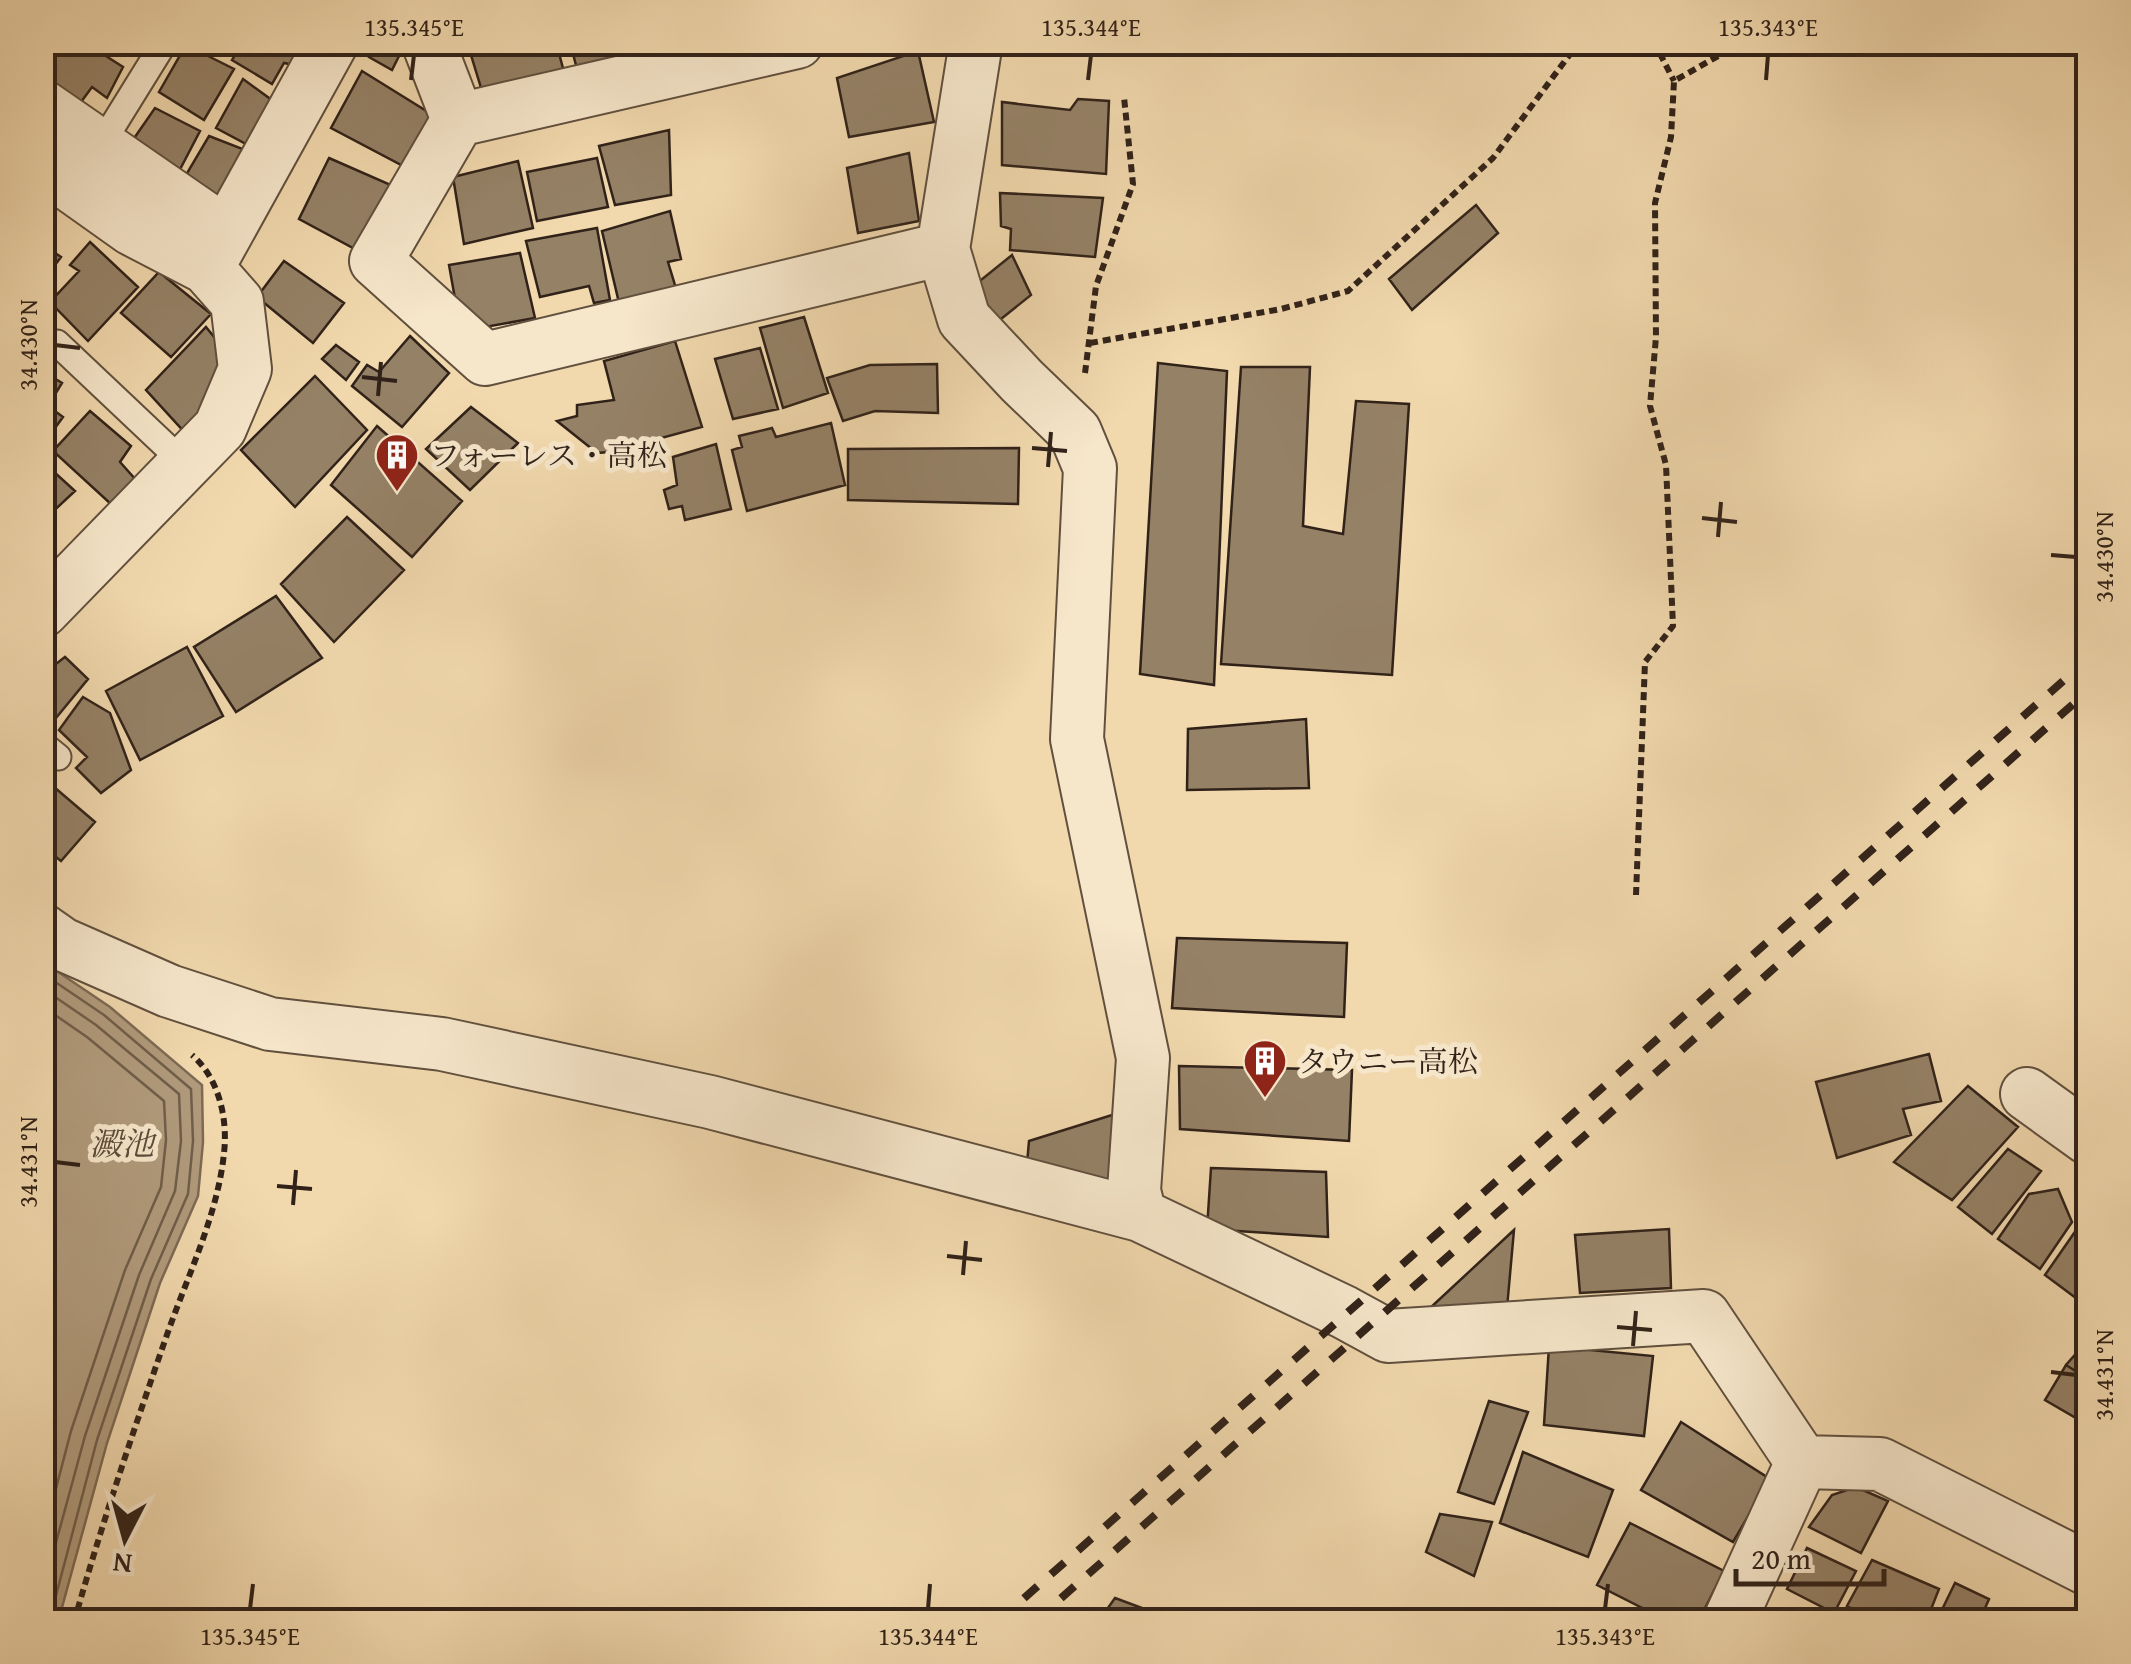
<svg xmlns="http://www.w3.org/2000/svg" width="2131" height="1664" font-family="'Gentium Book Plus','Noto Serif JP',serif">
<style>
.water{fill:#b09a7b;stroke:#7d6a54;stroke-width:2.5}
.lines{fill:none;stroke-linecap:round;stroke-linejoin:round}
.shore{stroke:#705e4a;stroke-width:2.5}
.building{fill:#958166;stroke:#312219;stroke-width:2.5}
.lane-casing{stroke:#61503e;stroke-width:29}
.street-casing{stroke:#61503e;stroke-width:56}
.path{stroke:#312219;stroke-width:6;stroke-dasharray:8 5;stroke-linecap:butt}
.lane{stroke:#f6e6ca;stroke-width:25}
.street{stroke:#f6e6ca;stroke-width:52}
.rail{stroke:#312219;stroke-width:8;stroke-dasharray:18 18;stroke-linecap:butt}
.ticks{fill:none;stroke:#312219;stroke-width:4}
.labels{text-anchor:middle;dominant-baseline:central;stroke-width:10;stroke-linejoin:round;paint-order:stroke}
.poi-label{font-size:30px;fill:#312219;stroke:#f6e6ca;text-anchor:start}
.water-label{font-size:32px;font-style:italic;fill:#5d4c3b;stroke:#f6e6ca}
.neatline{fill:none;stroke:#312219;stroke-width:4}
.ticks-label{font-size:25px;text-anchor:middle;fill:#312219}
</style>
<rect width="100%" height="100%" fill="#f1d8ad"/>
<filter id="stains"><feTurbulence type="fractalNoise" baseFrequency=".002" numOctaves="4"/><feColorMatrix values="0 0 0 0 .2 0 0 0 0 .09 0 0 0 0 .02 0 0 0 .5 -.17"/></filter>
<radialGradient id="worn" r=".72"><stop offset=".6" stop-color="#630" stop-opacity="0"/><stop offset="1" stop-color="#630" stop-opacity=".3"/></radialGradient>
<path class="water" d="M42 961 110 1007 202 1085 203 1142 198 1196 160 1283 107 1443 58 1622 42 1621Z"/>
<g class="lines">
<path class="shore" d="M42 973 104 1015 191 1089 193 1141 188 1194 151 1279 97 1440 49 1622
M42 988 96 1025 179 1094 181 1141 175 1191 139 1275 85 1436 42 1594
M42 1006 87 1037 164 1101 166 1140 161 1187 125 1270 71 1431 42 1542"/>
</g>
<path class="building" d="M64 42H84L123 67 107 98 92 87 81 102 43 80Z
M243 42H305L294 65 284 63 272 84 232 60Z
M377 42H406L392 70 369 57Z
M467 42H556L564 72 482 91Z
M570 42H672L673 49 578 73Z
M186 45 234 69 204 120 159 92Z
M918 51 934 122 849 137 837 78Z
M362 71 436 117 407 168 331 128Z
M243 79 280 106 259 151 216 128Z
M1078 99 1109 101 1106 174 1002 165V102L1070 110Z
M155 108 200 131 175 179 128 147Z
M669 130 671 195 615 205 599 146Z
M209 136 258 155 226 215 180 185Z
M909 153 919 221 858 233 847 168Z
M329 158 400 189 366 255 299 219Z
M597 158 608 207 537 221 527 172Z
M518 161 533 228 464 244 453 177Z
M1000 193 1103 198 1095 257 1010 250 1011 229 1001 226Z
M1476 205 1498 233 1412 310 1389 279Z
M670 211 681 259 668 262 678 295 620 307 602 231Z
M597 228 610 300 594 303 589 286 540 297 526 241Z
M90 242 138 287 88 341 50 302 79 271 70 265Z
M42 244 61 257 42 282Z
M520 253 535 318 474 329 457 310 449 265Z
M1012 255 1031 295 996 323 976 284Z
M284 261 344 303 313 343 257 297Z
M159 272 211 314 171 357 121 313Z
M804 317 828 393 783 408 760 328Z
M206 327 231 358 189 437 146 390Z
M410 336 449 373 402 427 352 386 367 365 379 372Z
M675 341 702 427 610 452 597 453 557 421 577 416V405L614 400 604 361Z
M336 345 359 362 346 380 322 359Z
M760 348 778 409 733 419 715 359Z
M1158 363 1227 371 1214 685 1140 674Z
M937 364 938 413 875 411 843 421 827 378 870 365Z
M1241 367H1310L1303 526 1343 534 1356 401 1409 404 1392 675 1221 664Z
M42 371 62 383 48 406 63 417 44 443Z
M315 376 367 430 295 507 241 450Z
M471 407 518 443 470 490 426 449Z
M90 411 131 446 120 462 136 480 113 506 53 451Z
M831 423 845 485 747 511 732 450 742 447 739 436 772 428 776 437Z
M377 426 462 501 412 557 331 485Z
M716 444 731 509 685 520 682 506 669 509 664 490 677 485 673 457Z
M1019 448 1018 504 848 500V449Z
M42 461 75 491 46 518 42 515Z
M347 517 404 570 334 642 281 584Z
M276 596 322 658 236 712 194 647Z
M187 647 223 716 140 760 106 691Z
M42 652 56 664 65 657 88 679 51 724 42 712Z
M83 697 110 713 131 770 101 793 76 768 87 757 59 730Z
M1306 719 1309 788 1187 790 1188 729Z
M54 787 95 822 61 861 42 846V795L48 800Z
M1177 938 1347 943 1344 1017 1172 1008Z
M1929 1054 1941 1101 1903 1109 1911 1135 1837 1158 1816 1082Z
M1179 1066 1352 1070 1349 1141 1180 1129Z
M1968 1086 2018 1127 1952 1200 1894 1162Z
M1128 1110 1121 1203 1026 1175 1029 1141Z
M2008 1149 2041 1171 1992 1234 1958 1207Z
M1211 1168 1326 1172 1328 1237 1207 1229Z
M2058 1189 2072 1222 2040 1269 1998 1239 2029 1194Z
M2079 1226 2088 1231V1296L2084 1304 2045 1275Z
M1669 1229 1671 1288 1580 1293 1575 1235Z
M1514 1230 1507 1308 1429 1309Z
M2087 1341 2088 1342V1379L2066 1365Z
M1549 1346 1653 1356 1644 1436 1544 1425Z
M2066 1365 2088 1379V1425L2045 1400Z
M1489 1401 1528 1412 1494 1504 1458 1492Z
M1681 1422 1770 1479 1733 1542 1641 1490Z
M1523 1452 1613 1490 1588 1557 1500 1523Z
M1856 1487 1888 1501 1861 1553 1809 1527 1832 1495Z
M1440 1514 1492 1522 1474 1576 1426 1552Z
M1630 1523 1724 1571 1698 1622H1670L1597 1585Z
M1807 1548 1856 1571 1834 1613 1787 1589Z
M1872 1560 1939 1589 1926 1622H1878L1847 1606Z
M1955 1583 1989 1599 1979 1622H1936Z
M1115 1598 1150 1611 1145 1622H1098Z"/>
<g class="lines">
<g class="lane-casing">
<path id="lane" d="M99 148 164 43
M57 343 185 464
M42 744 58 757"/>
</g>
<g class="street-casing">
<path id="street" d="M428 42 458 120 376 261 485 359 943 249
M976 42 943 249 964 319 1022 381 1075 432 1090 468 1077 739 1143 1058 1134 1191 1140 1215
M42 106 226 233
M458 120 797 42
M42 165 132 229 207 268
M42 611 220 428 245 369 237 302 207 268 332 42
M42 930 62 944 169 991 270 1024 442 1044 710 1102 1140 1215 1344 1312 1388 1336 1704 1316 1802 1462
M2027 1094 2088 1138
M1729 1622 1802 1462 1880 1464 2088 1569"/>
</g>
<path class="path" d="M1654 42 1674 81
M1090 343 1281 309 1348 291 1493 158 1579 42
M1085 373 1096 286 1133 184 1124 97
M1636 895 1645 662 1673 626 1666 465 1650 406 1656 337 1655 203 1671 137 1674 81 1743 42
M74 1622C102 1523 135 1426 169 1329 189 1273 218 1213 224 1153 228 1119 219 1078 192 1055"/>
<use href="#lane" class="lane"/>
<use href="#street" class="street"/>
<path class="rail" d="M997 1622 2088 659
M1034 1622 2088 691"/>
</g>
<path class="ticks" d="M411 80 414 55M1088 80 1091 55M1766 80 1768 55M55 345 80 348M362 377 397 381M378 396 381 362M1032 448 1067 451M1048 467 1051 432M1702 518 1737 522M1718 537 1721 502M2051 555 2076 557M55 1162 80 1165M277 1186 312 1189M293 1205 296 1170M947 1256 982 1260M963 1275 966 1241M1617 1327 1652 1330M1633 1346 1636 1311M2051 1372 2076 1375M250 1609 253 1584M928 1609 930 1584M1605 1609 1608 1584"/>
<defs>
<g id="building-pin" transform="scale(2.25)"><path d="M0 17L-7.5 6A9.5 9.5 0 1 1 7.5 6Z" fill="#8f2418" stroke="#f6e6ca"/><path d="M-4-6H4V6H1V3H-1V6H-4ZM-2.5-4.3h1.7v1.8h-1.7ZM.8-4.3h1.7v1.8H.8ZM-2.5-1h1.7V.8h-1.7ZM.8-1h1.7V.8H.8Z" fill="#fff"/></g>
</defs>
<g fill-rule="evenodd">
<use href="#building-pin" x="397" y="455"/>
<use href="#building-pin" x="1265" y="1061"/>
</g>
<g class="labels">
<g class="poi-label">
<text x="430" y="455">フォーレス・高松</text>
<text x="1298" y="1061">タウニー高松</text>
</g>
<g class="water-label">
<text x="122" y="1143">澱池</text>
</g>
</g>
<rect width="2131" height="1664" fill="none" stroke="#f1d8ad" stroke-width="110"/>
<g transform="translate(125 1539) rotate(186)" stroke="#f6e6ca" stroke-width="8" paint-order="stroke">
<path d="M0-8L18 38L0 25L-18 38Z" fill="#312219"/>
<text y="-15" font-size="28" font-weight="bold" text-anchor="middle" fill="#312219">N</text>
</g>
<path d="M1736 1569v15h148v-15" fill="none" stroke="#312219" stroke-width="5"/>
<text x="1751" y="1569" font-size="30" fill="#312219" stroke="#f6e6ca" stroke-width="8" paint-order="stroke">20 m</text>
<rect x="55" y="55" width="2021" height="1554" class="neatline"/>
<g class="ticks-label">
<text x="414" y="36">135.345°E</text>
<text x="1091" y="36">135.344°E</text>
<text x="1768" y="36">135.343°E</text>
<text transform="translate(28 345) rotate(-90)" y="9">34.430°N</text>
<text transform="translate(2104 557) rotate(-90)" y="9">34.430°N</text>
<text transform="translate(28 1162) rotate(-90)" y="9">34.431°N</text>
<text transform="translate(2104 1375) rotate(-90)" y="9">34.431°N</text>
<text x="250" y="1645">135.345°E</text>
<text x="928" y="1645">135.344°E</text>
<text x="1605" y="1645">135.343°E</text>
</g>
<rect width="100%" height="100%" filter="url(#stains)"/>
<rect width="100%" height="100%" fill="url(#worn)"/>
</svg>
